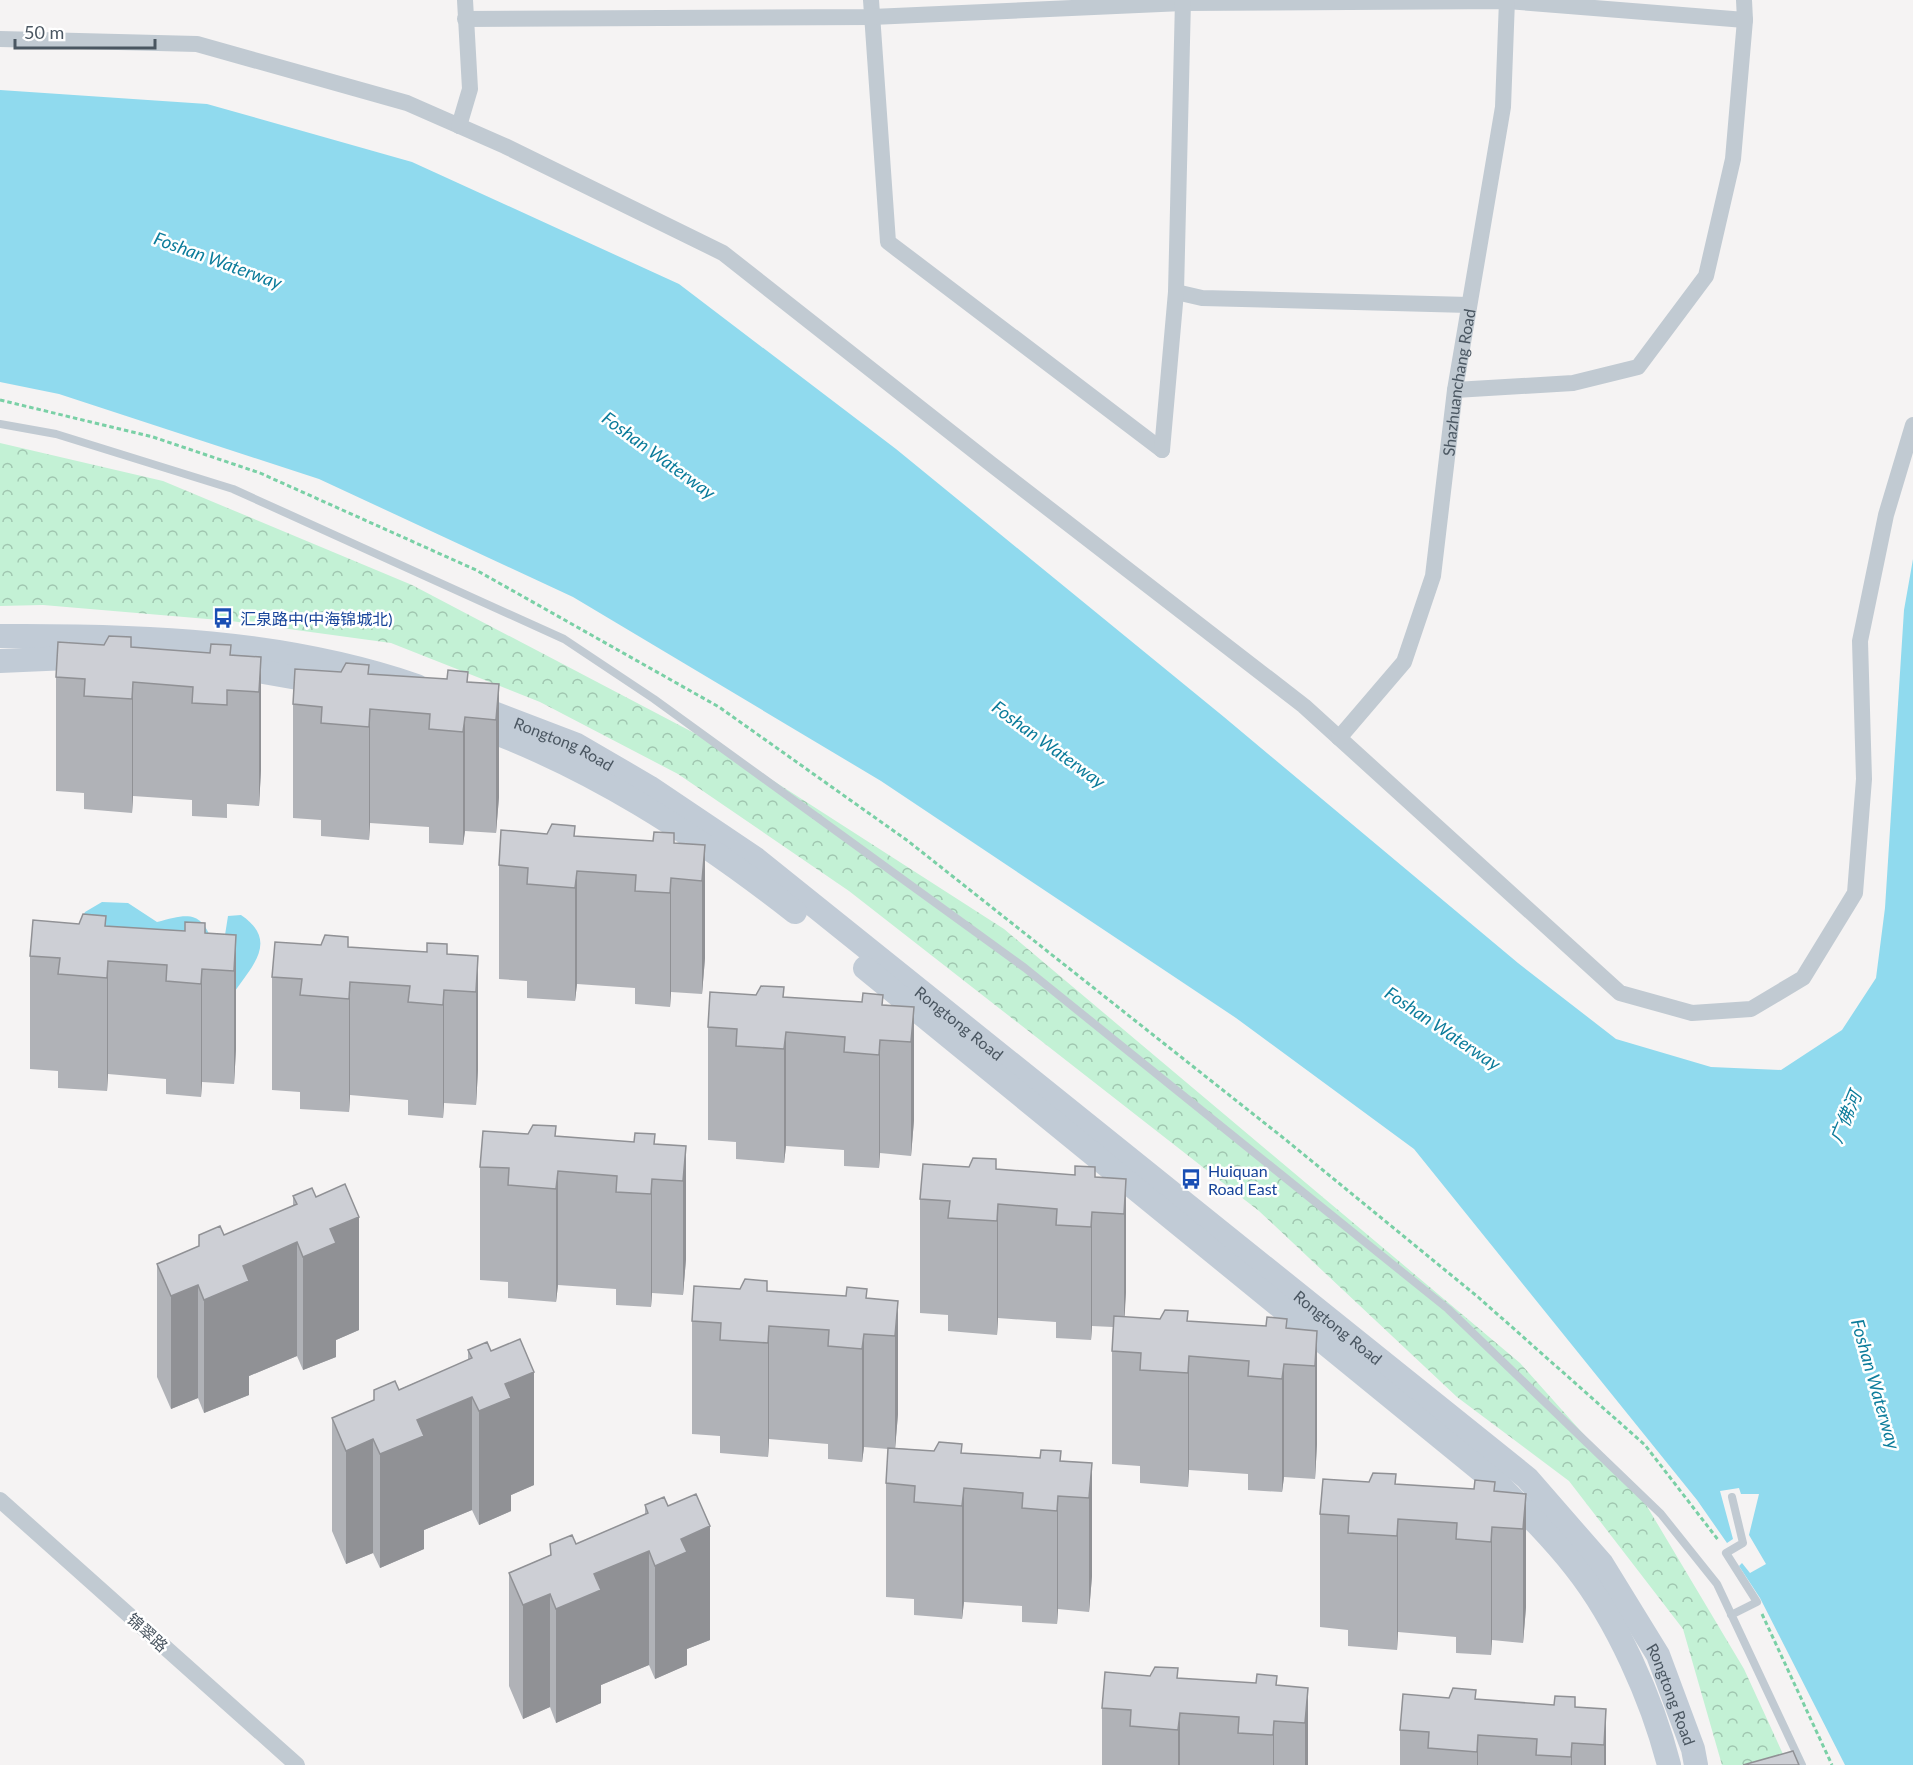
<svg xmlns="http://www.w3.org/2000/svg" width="1913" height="1765" font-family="Lato,'Noto Sans SC',sans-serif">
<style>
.park{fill:url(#park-crowns)}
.water{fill:#90daee}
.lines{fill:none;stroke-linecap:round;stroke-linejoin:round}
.path{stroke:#7ad0a6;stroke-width:3;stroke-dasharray:4.5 3;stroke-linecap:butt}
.lane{stroke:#c1cad2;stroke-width:8}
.street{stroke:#c1cad2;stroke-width:16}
.secondary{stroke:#c1cbd6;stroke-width:24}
.wall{fill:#b0b2b7}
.shaded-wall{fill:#909195}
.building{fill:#cdcfd5;stroke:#909195;stroke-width:1.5}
.labels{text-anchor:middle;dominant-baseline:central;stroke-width:5;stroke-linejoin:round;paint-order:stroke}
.street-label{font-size:16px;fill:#4a5661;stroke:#fff}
.transit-label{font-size:16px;fill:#164399;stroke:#fff;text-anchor:start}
.water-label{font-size:18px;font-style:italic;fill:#0c7c9b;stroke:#fff}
</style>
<defs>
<pattern id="park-crowns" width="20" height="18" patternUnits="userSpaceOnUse" patternTransform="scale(1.5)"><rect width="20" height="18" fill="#c3f1d5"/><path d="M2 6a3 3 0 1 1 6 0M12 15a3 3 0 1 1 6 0" fill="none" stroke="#a0c6b0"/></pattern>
</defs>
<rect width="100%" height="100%" fill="#f5f3f3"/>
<path class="park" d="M0 443 163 481 412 585 719 746 1004 929 1520 1363 1645 1503 1744 1669 1788 1765H1722L1683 1629 1569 1481 1457 1397 1259 1211 849 891 678 774 540 702 391 643 231 621 43 605 0 606Z"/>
<path class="water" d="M0 90 207 104 412 162 679 284 896 449 1224 717 1518 963 1616 1039 1711 1067 1781 1070 1842 1030 1876 978 1885 908 1904 610 1913 559V1765H1845L1760 1598 1739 1566 1742 1563 1750 1573 1766 1564 1749 1535 1759 1494H1741L1739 1488 1720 1491 1733 1539 1727 1543 1697 1500 1414 1149 1236 1018 881 781 573 597 319 479 59 394 0 382Z
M102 902 128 903 157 922C189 913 202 910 214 946L78 926 85 912Z
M241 915C278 940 254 964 235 991L225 935 228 916Z"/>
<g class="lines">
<path class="path" d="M0 400 153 437 260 473 476 570 719 707 908 841 1286 1140 1478 1297 1645 1445 1719 1541
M1762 1614 1832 1765"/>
<path class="lane" d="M0 424 56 434 233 489 564 639 654 699 1025 968 1448 1309 1661 1514 1717 1584 1802 1765
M1731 1615 1757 1602 1726 1553 1743 1543 1732 1497"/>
<g class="street">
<path d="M871 0 888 242 1162 450"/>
<path d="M465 19 872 17 1183 3 1507 1 1745 20"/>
<path d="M0 39 197 44 407 103 505 146 723 253 991 464 1304 706 1620 993 1692 1013 1751 1009 1803 978 1855 893 1864 779 1860 641 1886 515 1913 425"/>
<path d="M459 126 470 89 465 0"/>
<path d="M1176 292 1202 298 1469 305"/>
<path d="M1455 390 1573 383 1638 367 1706 276 1733 159 1745 20 1744 0"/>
<path d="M1162 450 1176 292 1183 0"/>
<path id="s1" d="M1339 738 1404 662 1433 576 1455 390 1503 107 1507 0"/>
<path d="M0 1500 297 1765"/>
</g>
<g class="secondary">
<path d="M0 636C140 635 284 640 417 686"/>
<path d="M0 661 91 657"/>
<path d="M230 666 326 683"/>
<path id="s2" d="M470 704 577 745 649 787 756 859 1527 1478 1602 1564 1658 1655 1693 1749 1696 1765"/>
<path d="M469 723C589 765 695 834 795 912"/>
<path d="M865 968 1500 1486C1526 1512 1552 1538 1575 1567 1617 1620 1652 1699 1669 1765"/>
</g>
</g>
<path class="wall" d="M131 647 261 657V770L259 806 227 804V818L192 816V800L133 796 132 813 84 809V793L56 791V677Z
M369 674 499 684V797L496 833 465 831 463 845 429 843V827L370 823 369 840 321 836V820L293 818V704Z
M575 836 705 845V958L702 994 671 992 670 1007 635 1004V988L577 984 575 1001 527 998V981L499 979V865Z
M106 926 236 935V1049L234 1084 202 1082 201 1097 166 1094V1079L108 1074 107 1091 58 1088V1071L30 1069V956Z
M348 947 478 956V1070L476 1105 444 1103 443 1118 408 1115V1100L350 1095 349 1112 300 1109V1092L272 1090V977Z
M784 997 914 1007V1120L911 1156 880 1153 879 1168 844 1166V1150L786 1146 784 1163 736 1159V1142L708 1140V1027Z
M556 1136 686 1146V1259L683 1295 652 1293 651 1307 616 1305V1289L558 1285 556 1302 508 1298V1282L480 1280V1167Z
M996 1169 1126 1179V1292L1124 1317 1317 1331V1444L1315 1479 1284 1477 1282 1492 1248 1490V1474L1189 1470 1188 1487 1140 1483V1466L1112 1464V1351L1113 1327 1092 1326 1091 1340 1056 1338V1322L998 1318 997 1335 948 1331V1315L920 1313V1199Z
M293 1196 359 1330 336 1340V1357L303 1370 297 1356 249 1376V1395L204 1413 198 1398 171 1409 157 1377V1264L199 1246V1235H224L293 1206Z
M767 1291 898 1301V1414L895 1448 1092 1463V1576L1089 1612 1058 1609 1057 1624 1022 1622V1606L964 1602 962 1619 914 1615V1599L886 1597V1483L888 1449 864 1447 862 1462 828 1459V1444L769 1439 768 1457 720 1453V1436L692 1434V1321Z
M468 1350 534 1485 511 1495V1511L479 1525 472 1510 424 1530V1549L380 1568 373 1553 346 1564 332 1531V1418L468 1360Z
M1396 1484 1526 1494V1607L1523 1643 1492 1640 1491 1655 1456 1653V1637L1398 1632 1397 1650 1348 1646V1630L1320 1627V1514Z
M645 1505 710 1640 687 1649V1665L655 1679 649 1665 601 1685V1703L556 1723 550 1707 523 1719 509 1686V1573L550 1555V1544H576L645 1514Z
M1178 1678 1308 1688V1765H1102V1708Z
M1476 1699 1606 1709V1765H1400V1730Z"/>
<path class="shaded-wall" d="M261 657V770L259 806V692Z
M133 682V796L132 813V699Z
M499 684V797L496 833V720Z
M370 709V823L369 840V727Z
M465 717V831L463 845V732Z
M705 845V958L702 994V881Z
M577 871V984L575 1001V888Z
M671 878V992L670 1007V893Z
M236 935V1049L234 1084V971Z
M478 956V1070L476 1105V992Z
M108 961V1074L107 1091V978Z
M202 969V1082L201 1097V984Z
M350 982V1095L349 1112V999Z
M444 990V1103L443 1118V1005Z
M914 1007V1120L911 1156V1042Z
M786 1032V1146L784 1163V1049Z
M880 1040V1153L879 1168V1055Z
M686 1146V1259L683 1295V1181Z
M558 1171V1285L556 1302V1189Z
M652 1179V1293L651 1307V1194Z
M1126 1179V1292L1124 1328V1214Z
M998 1204V1318L997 1335V1221Z
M1092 1212V1326L1091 1340V1227Z
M359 1217V1330L336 1340V1357L303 1370V1257L330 1229Z
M297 1242V1356L249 1376V1395L204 1413V1300L243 1266Z
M198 1285V1398L171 1409V1296Z
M898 1301V1414L895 1450V1336Z
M769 1326V1439L768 1457V1343Z
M1317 1331V1444L1315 1479V1366Z
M864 1334V1447L862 1462V1349Z
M1189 1356V1470L1188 1487V1373Z
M1284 1364V1477L1282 1492V1379Z
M534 1372V1485L511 1495V1511L479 1525V1411L505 1384Z
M472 1397V1510L424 1530V1549L380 1568V1454L417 1420Z
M373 1439V1553L346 1564V1451Z
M1092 1463V1576L1089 1612V1498Z
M964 1488V1602L962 1619V1506Z
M1526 1494V1607L1523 1643V1529Z
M1058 1496V1609L1057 1624V1511Z
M1398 1519V1632L1397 1650V1536Z
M710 1526V1640L687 1649V1665L655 1679V1566L681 1539Z
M1492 1527V1640L1491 1655V1542Z
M649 1551V1665L601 1685V1703L556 1723V1609L594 1574Z
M550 1594V1707L523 1719V1605Z
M1308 1688V1765H1305V1723Z
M1606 1709V1765H1604V1745Z
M1180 1713V1765H1178V1730Z
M1274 1721V1765H1273V1735Z
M1478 1735V1765H1477V1752Z
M1572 1743V1765H1571V1757Z"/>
<path class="building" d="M109 636 131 637V647L210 653 211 644 231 645 230 655 261 657 259 692 227 690V705L192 703 193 687 133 682 132 699 84 696 85 679 56 677 58 642 104 645Z
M346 663 369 665 368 674 447 679 448 670 468 672 467 682 499 684 496 720 465 717 463 732 429 729 430 714 370 709 369 727 321 723 322 707 293 704 295 669 341 672Z
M552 824 575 826 574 836 653 841 654 832 674 833V843L705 845 702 881 671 878 670 893 635 891 636 875 577 871 575 888 527 884 528 868 499 865 501 830 547 834Z
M83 914 106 916 105 926 185 931V922L205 923V933L236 935 234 971 202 969 201 984 166 981 167 965 108 961 107 978 58 974 60 958 30 956 33 920 79 924Z
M325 935 348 937V947L427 952V943L447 944V954L478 956 476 992 444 990 443 1005 408 1002 410 986 350 982 349 999 300 995 302 979 272 977 275 942 321 945Z
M761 986 784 987 783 997 862 1002 863 993 883 995 882 1005 914 1007 911 1042 880 1040 879 1055 844 1052 845 1037 786 1032 784 1049 736 1046 737 1029 708 1027 710 992 756 995Z
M533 1125 556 1126 555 1136 634 1142 635 1133 655 1134 654 1144 686 1146 683 1181 652 1179 651 1194 616 1192 617 1176 558 1171 556 1189 508 1185 509 1168 480 1167 483 1131 528 1134Z
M973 1158 996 1159V1169L1075 1175V1166L1095 1167V1177L1126 1179 1124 1214 1092 1212 1091 1227 1056 1225 1057 1209 998 1204 997 1221 948 1218 950 1201 920 1199 923 1164 969 1167Z
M345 1184 359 1217 330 1229 336 1243 303 1257 297 1242 243 1266 249 1281 204 1300 198 1285 171 1296 157 1264 199 1246V1235L220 1226 224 1235 297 1204 293 1196 312 1188 316 1197Z
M745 1279 767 1281V1291L846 1296 847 1287 867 1289 866 1298 898 1301 895 1336 864 1334 862 1349 828 1346 829 1330 769 1326 768 1343 720 1340 721 1323 692 1321 694 1286 740 1289Z
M1165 1310 1188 1311 1187 1321 1266 1326 1267 1317 1287 1319 1286 1328 1317 1331 1315 1366 1284 1364 1282 1379 1248 1376 1249 1361 1189 1356 1188 1373 1140 1370 1141 1353 1112 1351 1114 1316 1160 1319Z
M520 1339 534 1372 505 1384 511 1398 479 1411 472 1397 417 1420 424 1436 380 1454 373 1439 346 1451 332 1418 374 1400V1390L395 1381 399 1390 472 1358 468 1350 487 1342 491 1351Z
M939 1442 962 1444 961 1453 1040 1458 1041 1450 1061 1451 1060 1461 1092 1463 1089 1498 1058 1496 1057 1511 1022 1508 1023 1493 964 1488 962 1506 914 1502 915 1486 886 1483 888 1448 934 1451Z
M1373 1473 1396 1474 1395 1484 1474 1489 1475 1480 1495 1482 1494 1491 1526 1494 1523 1529 1492 1527 1491 1542 1456 1539 1457 1523 1398 1519 1397 1536 1348 1533 1349 1516 1320 1514 1323 1479 1369 1482Z
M696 1494 710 1526 681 1539 687 1552 655 1566 649 1551 594 1574 601 1590 556 1609 550 1594 523 1605 509 1573 551 1555 550 1544 572 1535 576 1544 648 1513 645 1505 664 1497 668 1506Z
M1155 1667 1178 1668 1177 1678 1256 1683 1257 1674 1277 1676 1276 1685 1308 1688 1305 1723 1274 1721 1273 1735 1238 1733 1239 1717 1180 1713 1178 1730 1130 1726 1131 1710 1102 1708 1105 1672 1150 1676Z
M1453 1688 1476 1690 1475 1699 1554 1705 1555 1696 1575 1697V1707L1606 1709 1604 1745 1572 1743 1571 1757 1536 1755 1537 1739 1478 1735 1477 1752 1428 1748 1429 1732 1400 1730 1403 1694 1449 1698Z
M1793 1751 1799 1765H1743Z"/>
<defs>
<g id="bus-bare" transform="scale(1.62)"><path d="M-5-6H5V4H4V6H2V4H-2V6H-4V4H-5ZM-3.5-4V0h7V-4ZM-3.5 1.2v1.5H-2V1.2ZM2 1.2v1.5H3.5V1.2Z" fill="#1a4fb4" stroke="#fff" stroke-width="2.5" paint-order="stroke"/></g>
</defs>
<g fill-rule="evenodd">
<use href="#bus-bare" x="223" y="618"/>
<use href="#bus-bare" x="1191" y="1179"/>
</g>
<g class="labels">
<g class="street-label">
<text stroke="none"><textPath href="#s1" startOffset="386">Shazhuanchang Road</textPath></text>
<text stroke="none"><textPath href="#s2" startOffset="102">Rongtong Road</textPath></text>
<text stroke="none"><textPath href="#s2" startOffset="588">Rongtong Road</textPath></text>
<text stroke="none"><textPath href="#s2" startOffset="1074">Rongtong Road</textPath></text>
<text transform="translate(148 1632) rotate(42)">锦翠路</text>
<text stroke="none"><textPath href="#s2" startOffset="1578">Rongtong Road</textPath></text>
</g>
<g class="transit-label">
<text x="240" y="618">汇泉路中(中海锦城北)</text>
<text x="1208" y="1170">Huiquan<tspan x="1208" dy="18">Road East</tspan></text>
</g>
<g class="water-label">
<text transform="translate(218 260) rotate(20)">Foshan Waterway</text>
<text transform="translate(659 455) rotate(36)">Foshan Waterway</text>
<text transform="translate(1049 744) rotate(36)">Foshan Waterway</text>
<text transform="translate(1443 1028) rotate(34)">Foshan Waterway</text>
<text transform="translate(1845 1117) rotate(-67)">广佛河</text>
<text transform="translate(1876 1384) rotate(74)">Foshan Waterway</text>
</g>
</g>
<path d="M15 39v9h140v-9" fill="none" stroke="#4a5661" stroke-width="3"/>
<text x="24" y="39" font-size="18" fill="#4a5661" stroke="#ffffff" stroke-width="4.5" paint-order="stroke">50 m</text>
</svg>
